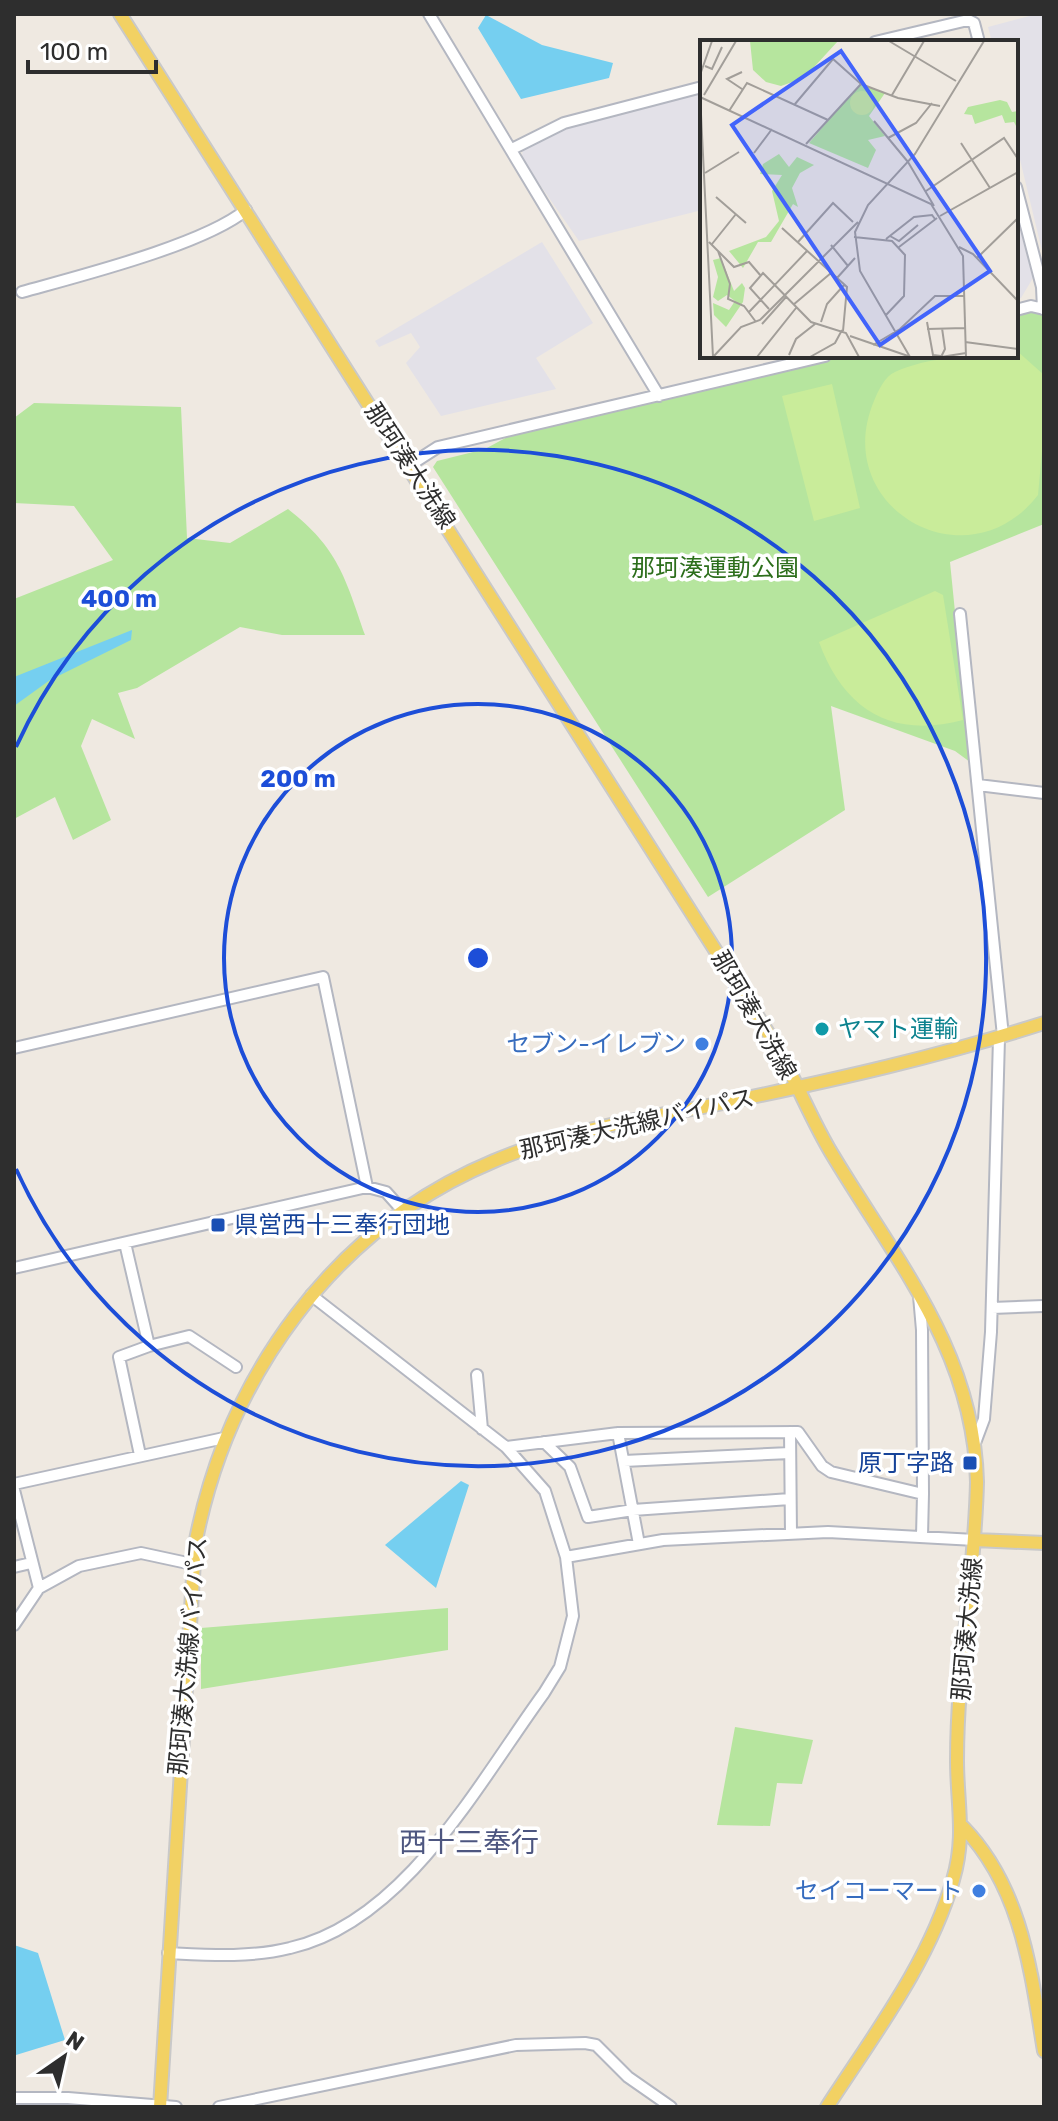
<svg xmlns="http://www.w3.org/2000/svg" width="1058" height="2121" font-family="Rubik,'Noto Sans JP',sans-serif">
<style>
.industrial{fill:#e3e1e8}
.green{fill:#b6e59e}
.pitch{fill:#c9ec9a}
.water{fill:#75cff0}
.lines{fill:none;stroke-linecap:round;stroke-linejoin:round}
.minor-casing{stroke:#b4b7c1;stroke-width:14}
.major-casing{stroke:#c9c9c9;stroke-width:16}
.minor{stroke:#fff;stroke-width:10}
.major{stroke:#f2d163;stroke-width:12}
.ring{fill:none;stroke:#1d4ed8;stroke-width:4}
.culture-dot{fill:#0f9aa8;stroke:#fff;stroke-width:3}
.shop-dot{fill:#3f7fe0;stroke:#fff;stroke-width:3}
.transit-dot{fill:#1a4fb4;stroke:#fff;stroke-width:3}
.labels{text-anchor:middle;dominant-baseline:central;stroke-width:7;stroke-linejoin:round;paint-order:stroke}
.street-label{font-size:24px;fill:#2e2e2e;stroke:#fff}
.park-label{font-size:24px;fill:#2c6e1b;stroke:#fff}
.culture-label{font-size:24px;fill:#0d838f;stroke:#fff;text-anchor:start}
.shop-label{font-size:24px;fill:#366cbe;stroke:#fff;text-anchor:end}
.transit-label{font-size:24px;fill:#164399;stroke:#fff;text-anchor:start}
.quarter-label{font-size:28px;fill:#4d5680;stroke:#fff}
.inset-road{fill:none;stroke:#a29e99;stroke-width:2}
.view{fill:#4264fb;fill-opacity:0.15;stroke:#4264fb;stroke-width:4}
.inset-edge{fill:none;stroke:#2e2e2e;stroke-width:4}
.centre{fill:#1d4ed8;stroke:#fff;stroke-width:4}
.ring-label{font-size:24px;text-anchor:middle;font-weight:bold;fill:#1d4ed8;stroke:#fff;stroke-width:7;stroke-linejoin:round;paint-order:stroke}
</style>
<rect width="100%" height="100%" fill="#efe9e1"/>
<path class="industrial" d="M1037 14H1044V259L1016 143V42H992L988 27Z
M702 94V210L579 241 522 159 523 143 566 125Z
M1016 215 1033 278 1021 298 1016 299Z
M542 242 593 323 536 358 556 389 441 416 406 363 420 347 411 333 379 347 375 341Z"/>
<path class="green" d="M1044 309V524L950 562 970 762 955 751 831 706 845 810 708 897 433 467 437 461 485 449 524 428 825 356H1016V310Z
M34 403 181 407 187 538 230 543 288 509C338 548 345 577 365 635H282L240 627 137 688 118 693 135 739 92 719 81 746 111 820 73 840 55 797 14 819V599L113 560 74 506 14 503V418Z
M448 1608V1650L201 1689V1628Z
M735 1727 813 1740 802 1784 777 1783 770 1826 717 1825Z"/>
<path class="pitch" d="M1016 350 1044 375V429L1038 495C967 587 829 507 874 401 878 391 885 376 895 372 932 355 977 356 1016 356Z
M832 384 860 508 814 521 782 396Z
M935 591 943 595 963 720C892 739 844 710 819 642Z"/>
<path class="water" d="M486 15 542 45 613 63 609 78 521 99 478 28Z
M132 630 131 640 50 680 14 706V677Z
M461 1481 469 1485 436 1588 385 1545Z
M14 1945 38 1953 65 2040 16 2055Z"/>
<g class="lines">
<g class="minor-casing">
<path id="minor" d="M429 14 659 396
M875 42 968 20 974 23 979 42
M512 149 564 123 702 87
M1016 187 1042 287 1043 309
M22 292C79 276 203 245 246 210
M1016 310 1031 306 1044 309
M410 465 438 447 825 356
M960 614 1003 1036
M978 785 1044 793
M14 1048 323 977 367 1187
M125 1243 149 1346 119 1357 140 1455
M14 1268 367 1187 386 1192 403 1211
M919 1296 922 1330 923 1494
M992 1308 1044 1306
M149 1346 189 1336 236 1367
M477 1375 482 1429
M790 1432 791 1534
M618 1433 639 1544
M544 1442 570 1467 588 1517 633 1510 790 1499
M975 1443 984 1419 991 1332 999 1038
M506 1447 618 1433 798 1432 822 1466 831 1472 923 1494 922 1536
M624 1461 790 1453
M14 1484 224 1438
M14 1490 39 1588 14 1625
M566 1557 663 1540 828 1532 975 1540
M14 1567 31 1563
M39 1588 79 1566 141 1553 192 1564
M168 1953C209 1955 250 1958 290 1948 405 1922 479 1782 544 1693L560 1667 573 1616 566 1557 545 1491 506 1447 311 1295
M14 2098H68L176 2107
M219 2107 516 2045 585 2043 596 2045 628 2077 671 2107"/>
</g>
<g class="major-casing">
<path id="major" d="M120 14 747 1000C761 1022 776 1044 788 1068 803 1097 815 1126 832 1154 896 1261 974 1351 977 1482 975 1575 957 1667 957 1760 957 1804 966 1836 953 1880 929 1963 873 2036 827 2107
M975 1540 1044 1543
M963 1827C1022 1888 1031 1972 1044 2051
M160 2107 195 1545C227 1377 333 1228 494 1161 568 1129 649 1118 728 1102 834 1080 941 1056 1044 1023"/>
</g>
<use href="#minor" class="minor"/>
<use href="#major" class="major"/>
</g>
<g class="ring">
<circle cx="478" cy="958" r="254"/>
<path d="M16 747A508 508 0 1 1 16 1169"/>
</g>
<circle class="culture-dot" cx="822" cy="1029" r="8"/>
<g class="shop-dot">
<circle cx="702" cy="1044" r="8"/>
<circle cx="979" cy="1891" r="8"/>
</g>
<g class="transit-dot">
<rect x="210" y="1217" width="16" height="16" rx="4"/>
<rect x="962" y="1455" width="16" height="16" rx="4"/>
</g>
<g class="labels">
<g class="street-label">
<text transform="translate(410 466) rotate(57)">那珂湊大洗線</text>
<text transform="translate(754 1015) rotate(60)">那珂湊大洗線</text>
<text transform="translate(637 1124) rotate(-13)">那珂湊大洗線バイパス</text>
<text transform="translate(967 1629) rotate(-85)">那珂湊大洗線</text>
<text transform="translate(188 1656) rotate(-85)">那珂湊大洗線バイパス</text>
</g>
<g class="park-label">
<text x="715" y="568">那珂湊運動公園</text>
</g>
<g class="culture-label">
<text x="838" y="1029">ヤマト運輸</text>
</g>
<g class="shop-label">
<text x="686" y="1044">セブン-イレブン</text>
<text x="963" y="1891">セイコーマート</text>
</g>
<g class="transit-label">
<text x="234" y="1225">県営西十三奉行団地</text>
<text x="954" y="1463" text-anchor="end">原丁字路</text>
</g>
<g class="quarter-label">
<text x="469" y="1842">西十三奉行</text>
</g>
</g>
<g transform="translate(700 40)">
<rect width="318" height="318" fill="#efe9e1"/>
<path d="M50 1H138L104 38 81 46 66 42 53 30ZM160 44 185 53 169 76 185 96 168 100 176 110 168 128 109 103ZM300 60 307 62 312 72 318 71V90L314 82 305 83 302 75 275 84 272 75 264 74 268 67ZM79 114 89 127 97 117 114 125 100 133 92 148 98 167 93 164 71 202H58L43 228 29 211 66 197 79 181 72 151 82 135 60 134 63 124ZM21 218 34 251 42 243 45 248 43 262 26 287 14 275 13 263 29 270 35 261 27 255 18 261 13 257 18 237 13 220Z" fill="#b6e59e"/>
<path d="M150 63a12 12 0 1 1 24 0a12 12 0 1 1-24 0Z" fill="#c9ec9a"/>
<path class="inset-road" d="M189 1 256 41M5 26 12 29 22 7M0 35 12 1M42 49 27 39 42 32M0 54 13 317M4 55 36 1M192 55 224 1M0 57 231 164 263 216 266 317M95 64 133 19 161 44M29 71 47 43 128 80M174 81 208 122M188 98 216 83 232 63M261 103 290 148M106 104 161 44 198 58 240 66M54 113 72 89M208 122 234 166M5 133 39 112M226 151 304 98 318 119M16 157 46 183M240 176 318 132M82 188 147 247 143 291M190 196 199 201 218 185M154 197 192 201 205 215 204 256 186 275M186 199 214 177 232 175 235 179M9 202 34 227 49 222 61 236M98 202 133 163 153 182M12 204 36 174M131 205 148 226M199 207 237 178M259 207 273 214 318 261M18 211 30 244 28 259 44 266 56 282M277 218 318 178M137 238 155 218M93 265 131 233M69 269 50 248 63 233 111 282 146 293 159 317M49 272 107 211M121 282 127 264 144 245M227 282 233 315 241 316M62 284 86 257M227 289 265 288M150 296 208 316M265 302 318 309M173 305 200 289 235 256H265M89 315 96 299 115 284M13 317 41 287 60 280 158 182M57 317 96 268M110 317 135 303 142 290M210 317 160 231 155 192 168 165 215 114 284 1M241 317 245 309 242 288M241 317 266 313"/>
<path class="view" d="M141 11 290 231 180 305 32 85Z"/>
<rect width="318" height="318" class="inset-edge"/>
</g>
<circle cx="478" cy="958" r="12" class="centre"/>
<g class="ring-label">
<text x="119" y="607">400 m</text>
<text x="298" y="787">200 m</text>
</g>
<rect width="1058" height="2121" fill="none" stroke="#2e2e2e" stroke-width="32"/>
<g transform="translate(64 2057) rotate(34)" stroke="#ffffff" stroke-width="6" paint-order="stroke">
<path d="M0-6L14 30L0 20L-14 30Z" fill="#2e2e2e"/>
<text y="-12" font-size="22" font-weight="bold" text-anchor="middle" fill="#2e2e2e">N</text>
</g>
<path d="M28 60v12h128v-12" fill="none" stroke="#2e2e2e" stroke-width="4"/>
<text x="40" y="60" font-size="24" fill="#2e2e2e" stroke="#ffffff" stroke-width="6" paint-order="stroke">100 m</text>
</svg>
